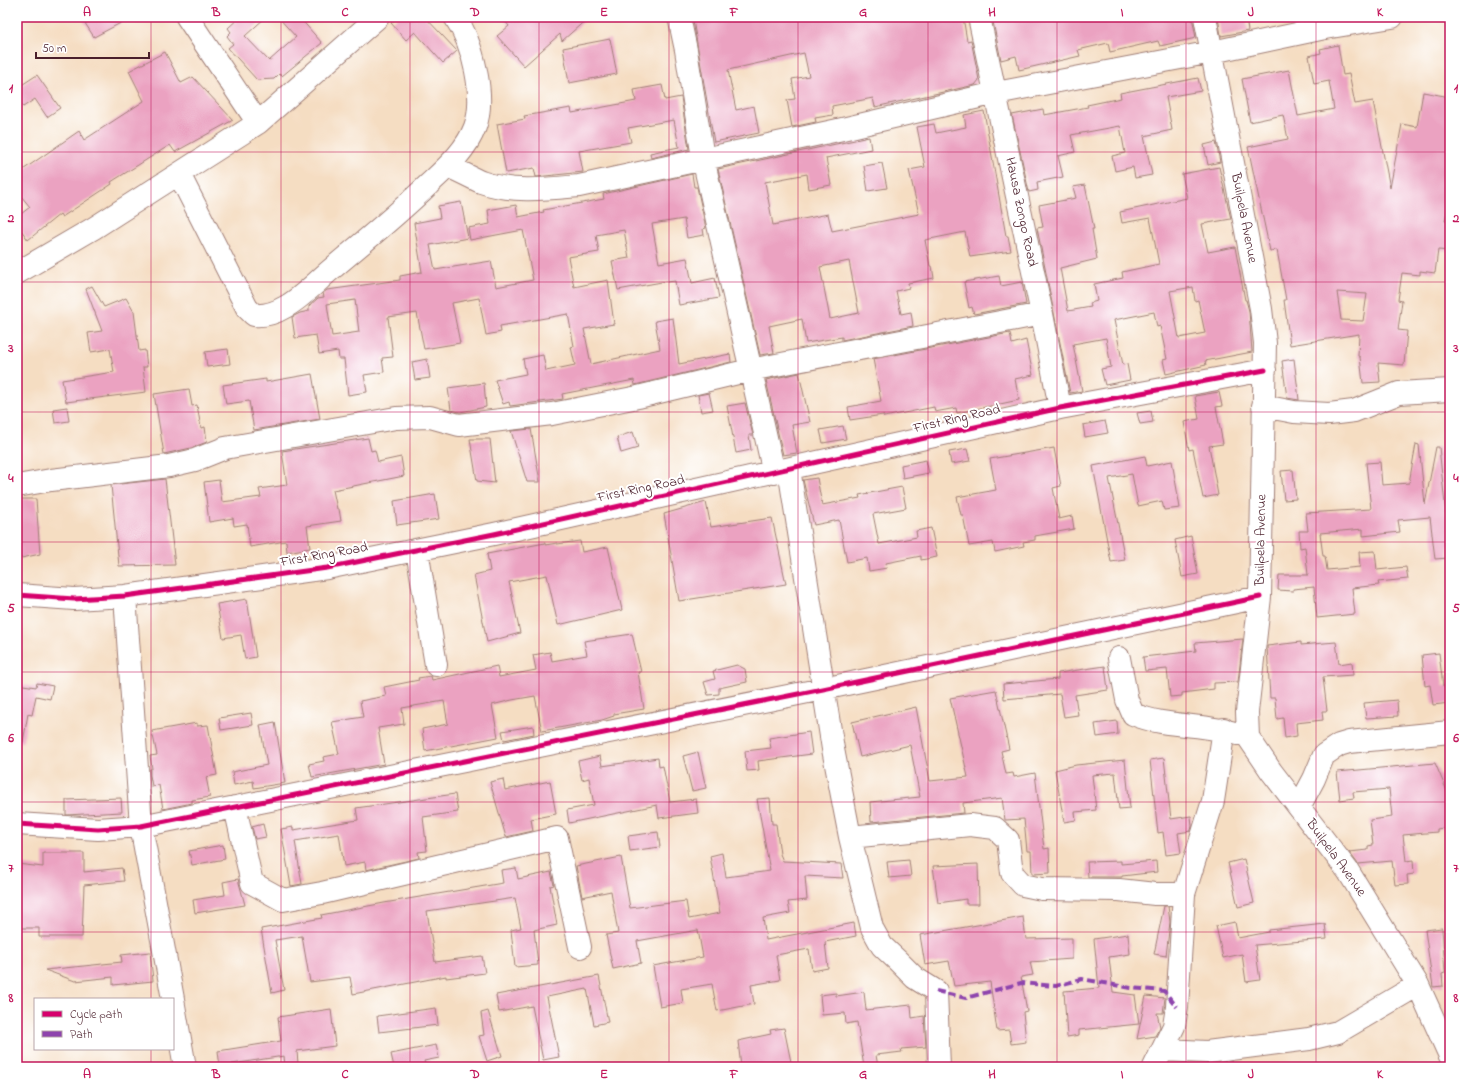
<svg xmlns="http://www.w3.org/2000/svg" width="1467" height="1084" font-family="'Indie Flower',sans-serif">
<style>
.building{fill:#eba2c1;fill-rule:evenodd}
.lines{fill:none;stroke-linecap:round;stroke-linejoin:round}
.minor-casing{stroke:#a07e76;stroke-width:24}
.minor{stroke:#fff;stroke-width:22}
.quiet{stroke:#8e44ad;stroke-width:4;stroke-dasharray:8 4;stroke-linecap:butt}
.cycleway-casing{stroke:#fff;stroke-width:8}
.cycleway{stroke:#d6006c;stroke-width:5}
.grid{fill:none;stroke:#c2185b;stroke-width:1;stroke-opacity:0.55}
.labels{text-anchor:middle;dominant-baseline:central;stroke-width:4;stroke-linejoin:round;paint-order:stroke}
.street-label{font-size:14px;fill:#4a1f2b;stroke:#fff}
.neatline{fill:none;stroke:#c2185b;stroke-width:1.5}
.grid-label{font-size:13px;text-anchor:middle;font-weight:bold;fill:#c2185b}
</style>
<rect width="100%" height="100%" fill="#fff"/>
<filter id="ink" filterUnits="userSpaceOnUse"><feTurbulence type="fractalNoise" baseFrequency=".025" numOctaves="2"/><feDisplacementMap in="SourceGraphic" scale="8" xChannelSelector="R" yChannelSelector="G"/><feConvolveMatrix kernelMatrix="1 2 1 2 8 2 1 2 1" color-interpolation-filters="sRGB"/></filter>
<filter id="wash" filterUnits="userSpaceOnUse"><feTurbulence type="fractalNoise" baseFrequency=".012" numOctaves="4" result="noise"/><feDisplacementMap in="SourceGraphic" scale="16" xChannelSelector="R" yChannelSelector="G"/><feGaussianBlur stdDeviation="0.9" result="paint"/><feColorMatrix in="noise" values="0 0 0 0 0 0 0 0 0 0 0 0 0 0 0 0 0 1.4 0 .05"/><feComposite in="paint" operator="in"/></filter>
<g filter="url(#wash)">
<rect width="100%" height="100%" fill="#f5ddc2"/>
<g id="blocks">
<path class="building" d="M81 17H132L94 37Z
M240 17H266L245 36 269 61 296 37 278 17H299L322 43 282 76 279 74 274 79 257 80 228 48 233 44 227 36 231 32 228 28Z
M398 17H425L457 51 443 63 415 32 406 40 391 23Z
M502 17H589L562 41 560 34 524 66 497 36 509 26Z
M715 17H963L967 41 971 40 979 80 975 85 875 107 873 98 832 106 833 115 815 118 816 122 792 127 787 100 795 99 792 79 809 76 804 53 728 70 736 110 754 106 759 133 714 142 693 20Z
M992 17H1007L1008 20 1020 17H1192L1196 38 1160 46 1158 41 1110 52 1108 43 1078 50 1080 56 1019 70 1016 56 1001 60Z
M1218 17H1246L1248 31 1221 36Z
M610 39 617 74 569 83 563 48Z
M1338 45 1343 75 1349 74 1355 104 1373 101 1390 188 1402 124 1417 127 1423 92 1450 97V199L1445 220 1450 221V251L1438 250 1435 273 1420 271V275L1402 273 1398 300 1402 301 1398 330 1407 331 1404 365 1378 363 1380 382 1363 383 1360 357 1358 356 1359 334 1290 345 1284 300H1286L1277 250 1270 251 1248 147 1288 139 1283 115 1250 122 1242 79 1289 70 1298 116 1334 109 1329 81 1314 84 1309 56 1321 53 1320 49ZM1337 292 1367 294 1363 321 1341 320Z
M165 52 181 83 193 77 233 120 175 152 170 145 111 182 112 184 62 217 60 214 28 240 17 224V217L30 207 17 191V174L79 131 84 140 144 101 129 71Z
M37 75 60 108 47 117 35 99 23 107 17 99V88Z
M1198 78 1201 91 1166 97 1172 130 1144 136 1152 175 1135 178 1133 167 1115 171 1112 156 1125 153 1120 126 1071 135 1075 152 1058 156 1063 177 1037 182 1038 190 1029 192 1012 115 1043 109 1044 115 1088 107 1087 105 1121 98 1120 93Z
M662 85 665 100 681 97 689 149 651 158 650 153 679 147 674 120 628 128 631 142 579 151 583 172 536 177 534 168 506 173 497 124 525 119 524 116 571 108 572 113 636 101 634 90Z
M984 111 1006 236H1008L1011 251 970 257 965 232 925 240 930 266H932L934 278 908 283 909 288 896 291 901 314 911 312 913 326 842 340V337L806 343 802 319 769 326 774 353 760 355 718 169 869 137 871 149 826 158 831 185 809 189 807 174 765 182 773 225 828 214 832 231 919 214 909 170 925 167 917 127 934 124 936 133 966 127 964 115ZM849 261 859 313 830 319 820 267Z
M1216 142 1220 162 1208 165 1204 145Z
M882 163 887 188 868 191 864 166Z
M1219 167 1231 219 1202 224 1208 252 1235 247 1245 300H1246L1249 311 1252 352 1205 361 1206 365 1166 374 1163 360 1167 359 1160 326 1157 327 1154 312 1114 320 1123 365 1127 364 1130 380 1105 385 1101 369 1111 367 1106 338 1073 344 1082 391 1070 393 1037 228 1043 227 1039 205 1076 198 1073 187 1085 185 1094 229H1092L1097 259 1060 268 1068 311 1091 307 1090 303 1097 301 1094 284 1123 278 1122 272 1159 264 1150 218 1122 223 1120 212 1187 198 1182 174ZM1193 287 1195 301 1198 300 1205 333 1179 338 1170 291Z
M692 174 694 187H697L706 228 703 229 704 235 687 238 684 219 652 224 659 263 687 258 692 283 715 278 719 298 679 305 675 281 667 282V281L618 290 612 261 629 258 624 230 596 235 599 252 568 257 574 287 608 280 614 324 584 329 591 364 660 349 655 321 673 318 679 364 730 354 731 362 635 385 634 380 562 394 563 399 510 406 509 402 503 404 495 380 526 374 523 359 543 355 546 371 575 365 571 347 574 346 568 314 500 326 501 332 486 335 479 298 452 303 460 343 424 349 417 313 388 317 393 357 382 358 384 372 364 375 367 392 348 395 344 359H339L338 351 319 354 316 335 295 338 292 317 300 313 309 311V306L318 298 324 297 323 293 327 290 400 280V276L422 272 414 223 440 218 438 206 461 202 468 238 430 245 435 270 491 261 496 287 533 280 523 230 470 240 468 228 490 224 488 210 516 205 518 217 544 212 543 210 604 199 603 194ZM355 300 359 332 332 336 327 304Z
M999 276 1001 286 1022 282 1026 304 974 314 972 307 969 308 964 282Z
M92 286 104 307 126 298 134 312 139 351 145 350 147 367H143L146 392 66 402 62 380 114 372 110 349 91 352 88 333 102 331 86 289Z
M1010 333 1012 344 1026 340 1033 375 1015 379 1019 400 957 413 956 408 935 412 934 407 884 417 883 415 850 420 848 407 881 401 873 359Z
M228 349 230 364 207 367 205 352Z
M427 359 430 378 415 380 412 362Z
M1294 359 1297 383 1299 400 1287 398 1282 361Z
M799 373 810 422 792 425 797 453 783 455 766 380Z
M312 374 320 419 254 430 249 401 226 404 223 385 266 379V382Z
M484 383 486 407 460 412 451 410 448 388Z
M189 389 192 406 197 405 201 428 205 427 207 442 191 448 164 454 154 394Z
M1219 392 1222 406 1216 407 1223 444 1209 446 1218 495 1203 498 1193 449 1189 450 1184 422 1199 419 1195 396Z
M709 393 713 410 701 412 698 395Z
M745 403 753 435H749L751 450 736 453 727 406Z
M67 407 69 421 55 423 53 409Z
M1151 411 1153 422 1140 424 1137 413Z
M1105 421 1108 433 1085 437 1083 425Z
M843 426 846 439 823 443 820 430Z
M531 429 540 482H527L511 431Z
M633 432 638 448 621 453 617 437Z
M368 438 371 451 375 450 378 462 401 457 404 476 333 490 337 509H339L341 521 307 526 310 548 287 552 286 541 250 547 247 524 234 526 233 518 209 522 204 482 219 480 222 502 261 497 259 489 287 485 282 451Z
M470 439H490L495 483 477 481Z
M1416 444 1419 445 1425 504 1436 447H1439L1446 514 1450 513V544L1448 545 1449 558 1435 559 1430 517 1398 520 1400 532 1363 536V529L1320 533 1323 556H1325L1327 570 1360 567 1359 552 1375 551 1377 570 1406 567 1408 579 1378 582 1379 585 1352 588 1355 614 1317 618 1314 587 1293 589V591L1278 590 1279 575H1308L1305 547 1300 548 1299 531H1308L1306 513 1371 509 1366 463 1380 462 1382 485 1409 483Z
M1054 448 1061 486 1053 488 1059 519 1072 516 1074 529 1035 536V540L1023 542 1024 546 995 552 993 542 969 546 963 515H961L957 497 996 490 990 459Z
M967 449 970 461 951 464 949 452Z
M1145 456 1147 466 1172 461 1180 508 1164 510 1162 501 1138 506 1132 474 1109 478 1125 560 1111 562 1093 466Z
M926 460 929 473 903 478 901 465Z
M1293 470 1296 499 1284 500 1281 471Z
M817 478 822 505 860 498 859 495 902 487 906 508 873 514 879 544 917 537 916 531 931 528 937 557 921 560V556L886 563 887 568 869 571 867 558 847 562 839 520 814 525 803 480Z
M165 479 175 565 119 566 111 485Z
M435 494 439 519 397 525 394 501Z
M17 499H36L40 554 17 559Z
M706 502 711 527 772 518 786 584 679 601 664 514Z
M1191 536 1198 574 1182 577 1175 540Z
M580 541 582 552 608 547 622 610 558 625 547 575 509 582 520 633 487 642 474 575 490 571 487 554 545 543V545L557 543V544Z
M247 599 256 657 245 659 241 635 223 638 217 604Z
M632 634 641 672H638L644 709 614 714V716L602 720 542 731 535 696 512 700 492 705 498 737 425 751 422 729 448 724 444 701 402 708 404 724 378 728 384 764 312 777 309 764 324 761 323 757 339 754 332 722 363 717 360 701 386 696 384 687 419 680 418 678 431 676 432 680 497 666 499 677 536 670 533 655 550 652 552 661 587 655 584 641Z
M1243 639 1238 682 1214 683V689L1182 693V696L1170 697 1167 669 1145 671 1143 657 1196 651 1195 643Z
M1301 642V645L1336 642 1339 664 1352 662 1353 675 1323 677 1327 711H1322L1323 720 1296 723 1297 736 1285 738 1283 718 1277 719 1275 698H1270L1267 646Z
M1439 653 1443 686 1450 685V703L1433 705 1430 685 1425 686 1422 655Z
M737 665 745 669 747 682 719 688V694L708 695 704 682 715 679 713 671Z
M1105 666 1108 690 1075 695 1078 715 1064 717 1060 694 1004 699 1003 684 1058 679V673Z
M37 683 53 686 50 699 36 696 32 715 28 714 23 742 17 741V684L36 687Z
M996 690 1009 749 1001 751 1006 774 1013 773 1014 777 1035 773 1044 849 1049 848 1050 873 1032 874 1031 851H1027L1024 819 1005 820 1002 798 963 803 964 813 871 822 870 802 920 797 910 745 860 757 852 722 916 707 930 781 968 777 950 698Z
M1397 700 1398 716 1366 718 1364 703Z
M251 713 253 725 221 730 219 718Z
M1117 721 1118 734 1097 737 1095 724Z
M275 722 285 783 254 788 253 781 234 785 232 772 267 765 260 725Z
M197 723V726L208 725 217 775 206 777 210 797 192 800V803L163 809 159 785 152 786 150 775V769H152L150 756 157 755 152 731Z
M533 726 534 734 504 740 502 731Z
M809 732 812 754 758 761 759 770 747 771 745 751 771 748 769 738Z
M698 752 706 788 692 791 683 756Z
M600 756 602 766 658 758 659 767 663 766 670 802 696 799 698 813 659 818 657 805 569 823 567 810 594 805 589 778 582 780 578 761Z
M1164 758 1171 819 1191 816 1192 826 1191 831 1178 833 1181 853 1166 855 1163 832 1158 833 1150 760Z
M1125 760 1130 808 1119 809 1115 773 1092 775 1096 810 1075 812 1076 820 1064 822 1055 770 1076 765Z
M1435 763 1450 798V827L1437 829V832L1403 835 1406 861 1413 860 1414 874 1407 875 1408 884 1395 885 1392 861 1358 864 1349 852 1368 850V846L1373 845 1370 820 1392 817 1389 789 1353 792 1354 798 1340 800 1337 772Z
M503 779 505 790 550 781 556 814 531 819 533 831 506 837 490 782Z
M455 794 458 812 423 817 427 851 418 852 419 858 366 870 365 862 344 866 339 834 295 841 302 884 291 886 281 829 293 827V830L358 820 356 808Z
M121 798 122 812 66 815V800Z
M770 798 772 824H776L780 854 783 861 841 864 843 878 805 876 807 900 788 902 790 913 763 918 766 940 854 923 856 936 825 942 828 968 812 971 809 949 776 955 780 980 751 985 754 1004 717 1011 712 984 681 989 683 1003 660 1007 653 966 703 957 698 930 637 941 641 963 613 969 606 935 618 933 611 891 582 897 576 866 621 857 630 908 686 901 689 919 720 913 710 856 722 853 726 877 770 871 757 799Z
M263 824 266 837 255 839 252 827Z
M658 832 660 847 630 851 628 836Z
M223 845 225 859 192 865 189 851Z
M43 853H84V872L122 868 124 881 84 885 82 937H39V928H17V864L43 867Z
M1244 859 1254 903 1238 907 1228 863Z
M909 860 911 876 889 878 887 862Z
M1121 861V864L1156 861 1157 872 1122 876V877H1088L1087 862Z
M978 864 979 904H966V899L938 903 933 866Z
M516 868 518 879 551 872 554 885 550 886 557 925 534 930 538 965 515 967 511 930 521 928 515 898 427 911 435 962 482 956 485 973 446 978V976L353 994 350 977 310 982 302 936 275 940 284 990 272 993 261 929 322 918 321 915 384 903 503 883 501 870Z
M238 879 245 905 195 913 193 900 225 895 223 882Z
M1164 906H1168L1170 922 1166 956 1154 954Z
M1023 917 1026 939 1072 938V959L1030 962 1033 975 1021 977 1027 1011 1023 1012 1026 1042 1011 1044 1009 1030 997 1031 990 982 954 986 949 961 925 965 920 935Z
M1235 922 1238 938 1269 932V930L1325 924 1327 939 1255 945 1260 980 1246 982 1242 954 1223 958 1216 926Z
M1442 928 1445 973 1442 974 1443 986 1433 987 1425 930Z
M1128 934 1130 954 1109 957 1113 992 1135 995 1139 1024 1079 1030V1035L1067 1037 1064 991 1099 988 1094 939Z
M150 952 153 981 113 985V977L75 981 45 970 122 962 121 955Z
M599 976 608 1022 594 1025 587 989 547 997 559 1057 543 1060 532 1006 499 1012 496 995Z
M864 992 866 1010 911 1005 912 1018 924 1016 926 1047 901 1049 902 1052 876 1055 878 1067H864L857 1022 846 1024 845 1013 822 1015 820 995 836 993V996Z
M1146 996 1165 998 1163 1013H1157L1160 1027 1155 1036 1137 1039Z
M436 1008 438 1025 379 1032 377 1016Z
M331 1009 335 1046 297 1051 298 1064 285 1066 284 1056 232 1064V1067H220L218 1051 281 1041 278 1017Z
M488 1011 502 1056 487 1061 479 1036 484 1035 481 1013Z
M784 1028 792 1067H741L738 1041 771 1034 770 1030Z
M436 1045 439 1058 424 1061 425 1065 417 1067H394L391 1054Z"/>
</g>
</g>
<g filter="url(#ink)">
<use href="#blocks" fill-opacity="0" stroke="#a07e76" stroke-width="1"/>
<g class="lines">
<g class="minor-casing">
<path id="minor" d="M187 17 258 123
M679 17 686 50 703 158 774 473
M979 17 1042 314 1060 408
M1205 17 1261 309 1265 343 1260 597 1247 712 1248 737 1271 771 1348 871 1418 985 1450 1056
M448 166C459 171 470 177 481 182 513 193 546 189 579 186L838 130 996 93 1212 52 1325 28 1392 17
M179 174 247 308 254 315C265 316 275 313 285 307 302 298 319 279 334 267 366 240 398 214 428 185 446 168 466 151 475 127 486 97 473 43 455 17
M17 273 94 228 258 123 378 17
M1263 406 1294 412 1329 414 1354 411 1399 393 1450 390
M789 469 833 749 850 837 872 928 882 946 898 961 915 978 936 991 939 1067
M17 486 51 480 169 466 195 460 225 448 396 418 430 417 459 425 552 414 638 397 750 370 1042 314
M417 550 436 665
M17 595 74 599 125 596 327 568 494 534 1060 408 1265 370
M125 596 141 826 173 999
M1119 658 1127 700 1133 714C1166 728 1204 723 1238 734
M235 807 252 883 283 900 322 893 557 838 580 947
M1299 807 1314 779 1324 755 1339 745 1349 742 1450 732
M17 824 98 829 141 826 823 689 1260 597
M850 837 970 825 995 828 1008 840 1012 873 1023 885 1042 889 1119 890 1155 894H1184
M173 1000 185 1067
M1164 1050 1207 1052 1309 1039 1338 1032 1418 985
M1154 1067 1174 1026 1177 1007 1184 894 1213 801 1224 729"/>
</g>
<use href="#minor" class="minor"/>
<path class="quiet" d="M936 991 966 998 1021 983 1056 986 1082 979 1131 988 1164 991 1177 1007"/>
<g class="cycleway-casing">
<path id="cycleway" d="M17 595 74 599 125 596 327 568 494 534 1060 408 1265 370
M17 824 98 829 141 826 823 689 1260 597"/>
</g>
<use href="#cycleway" class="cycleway"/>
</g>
</g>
<path class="grid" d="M151 17V999M281 17V1067M410 17V1067M539 17V1067M669 17V1067M798 17V1067M928 17V1067M1057 17V1067M1186 17V1067M1316 17V1067M17 152H1450M17 282H1450M17 412H1450M17 542H1450M17 672H1450M17 802H1450M17 932H1450M151 1049V1067"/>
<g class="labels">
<g class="street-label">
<text transform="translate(1021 212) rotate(78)">Hausa Zongo Road</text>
<text transform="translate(1244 218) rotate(79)">Builpela Avenue</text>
<text transform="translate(957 419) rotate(-13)">First Ring Road</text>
<text transform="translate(641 489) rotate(-12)">First Ring Road</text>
<text transform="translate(1261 540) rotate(-89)">Builpela Avenue</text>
<text transform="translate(324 555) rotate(-10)">First Ring Road</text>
<text transform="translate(1336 858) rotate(54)">Builpela Avenue</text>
</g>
</g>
<rect width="1467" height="1084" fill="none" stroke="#fff" stroke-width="44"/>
<rect x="34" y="998" width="140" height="52" fill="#ffffff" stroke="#b7a5aa"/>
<rect x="42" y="1011" width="20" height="6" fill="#d6006c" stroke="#b7a5aa"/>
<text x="70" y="1018" font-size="12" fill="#4a1f2b">Cycle path</text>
<rect x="42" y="1031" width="20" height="6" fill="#8e44ad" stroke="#b7a5aa"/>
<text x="70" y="1038" font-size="12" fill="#4a1f2b">Path</text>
<path d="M36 52v6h113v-6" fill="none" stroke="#4a1f2b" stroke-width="2"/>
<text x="42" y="52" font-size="12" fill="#4a1f2b" stroke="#ffffff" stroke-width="3" paint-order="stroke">50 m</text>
<rect x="22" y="22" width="1423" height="1040" class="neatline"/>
<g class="grid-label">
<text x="87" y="16">A</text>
<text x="216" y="16">B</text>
<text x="345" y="16">C</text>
<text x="475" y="16">D</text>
<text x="604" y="16">E</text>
<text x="734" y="16">F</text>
<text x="863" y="16">G</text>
<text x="992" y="16">H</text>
<text x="1122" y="16">I</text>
<text x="1251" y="16">J</text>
<text x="1380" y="16">K</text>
<text x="11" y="92">1</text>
<text x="1456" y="92">1</text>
<text x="11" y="222">2</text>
<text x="1456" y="222">2</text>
<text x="11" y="352">3</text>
<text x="1456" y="352">3</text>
<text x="11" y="482">4</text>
<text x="1456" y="482">4</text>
<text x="11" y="612">5</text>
<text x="1456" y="612">5</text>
<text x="11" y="742">6</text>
<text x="1456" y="742">6</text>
<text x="11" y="872">7</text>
<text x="1456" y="872">7</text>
<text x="11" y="1002">8</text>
<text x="1456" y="1002">8</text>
<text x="87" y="1078">A</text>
<text x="216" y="1078">B</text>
<text x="345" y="1078">C</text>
<text x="475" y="1078">D</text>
<text x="604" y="1078">E</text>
<text x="734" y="1078">F</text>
<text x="863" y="1078">G</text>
<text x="992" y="1078">H</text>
<text x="1122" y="1078">I</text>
<text x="1251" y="1078">J</text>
<text x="1380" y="1078">K</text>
</g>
</svg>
